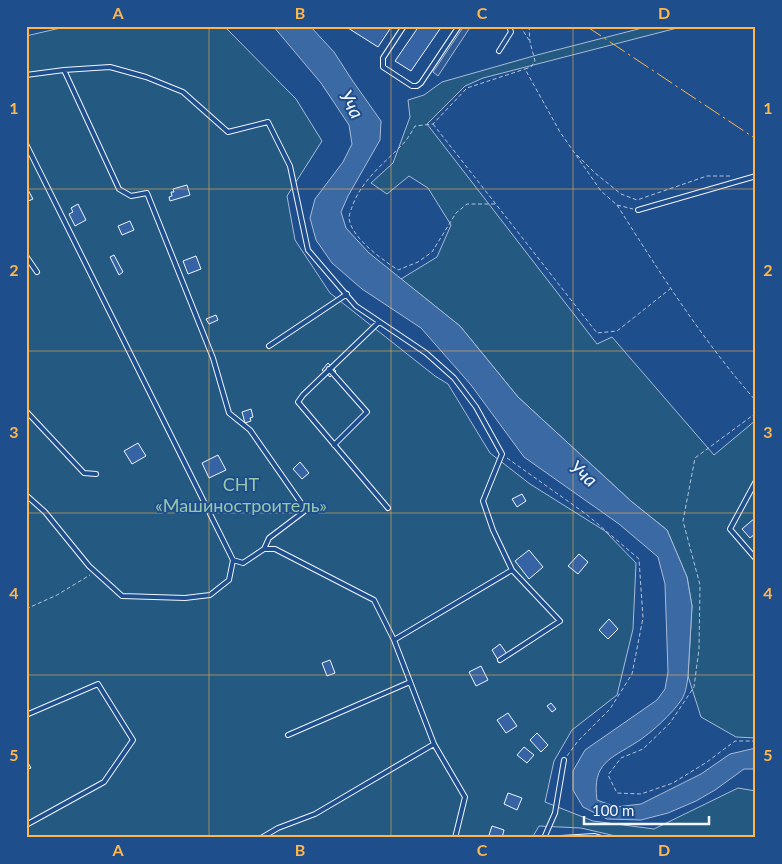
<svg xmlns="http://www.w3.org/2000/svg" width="782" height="864" font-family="Lato,sans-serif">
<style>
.green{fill:#245a82;stroke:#a8bbd7}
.parking{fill:#305b95;stroke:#a8bbd7}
.water{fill:#3b69a3;stroke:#a8bbd7}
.building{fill:#3563a3;stroke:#f2f6ff}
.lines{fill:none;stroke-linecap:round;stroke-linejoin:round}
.lane-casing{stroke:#f2f6ff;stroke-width:6}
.path{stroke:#b3c4dc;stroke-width:1;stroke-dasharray:4 2.5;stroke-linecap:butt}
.lane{stroke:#1f4e8c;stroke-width:4}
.power{stroke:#ffb74d;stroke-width:1;stroke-dasharray:18 4 2.5 4;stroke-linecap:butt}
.grid{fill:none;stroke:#ffb74d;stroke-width:1;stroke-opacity:0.55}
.labels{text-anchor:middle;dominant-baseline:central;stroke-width:4;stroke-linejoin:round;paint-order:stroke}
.park-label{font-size:18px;fill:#97c8a6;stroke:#1f4e8c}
.water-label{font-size:19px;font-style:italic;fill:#f2f6ff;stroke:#1f4e8c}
.neatline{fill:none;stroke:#ffb74d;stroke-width:2}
.grid-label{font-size:16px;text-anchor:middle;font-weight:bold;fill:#ffb74d}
</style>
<rect width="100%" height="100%" fill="#1f4e8c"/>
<path class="green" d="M69 26H222L227 29 296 99 322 141 287 196 295 240 330 293 435 376 448 384 490 453 530 484 605 531 636 563 633 629 617 695 572 730 554 761 545 802 593 821 654 829 738 788 756 791V838H624L581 828 539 826 532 838H26V36Z
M650 26H685L483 78 465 86 427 124 597 344 612 337 714 455 756 420V738L736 737 701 717 688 676 692 606 687 577 667 530 632 502 518 397 460 326 401 279 437 257 451 225 428 188 409 176 387 194 371 183 393 163 410 117 408 100 424 95 442 82 537 55Z"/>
<path class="parking" d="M464 26H471L438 76 433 72Z"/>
<path class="water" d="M273 26H310L334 52 352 80 381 121 380 140 348 196 341 212 346 228 369 253 460 326 518 397 632 502 667 530 687 577 692 606 688 676C687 684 686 692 682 699 673 713 651 733 637 742 610 759 592 763 597 800L616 807 641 804 701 774 730 754 756 748V769H744L715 790 696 801 668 813 641 820 607 819 583 807 573 790V771L585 750 657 700 665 689 668 672 665 584 658 557 619 524 524 457 471 385 421 328 362 289 332 263 316 240 310 218 315 199 343 162 352 144 349 125 321 83Z"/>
<path class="building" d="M349 26H392L378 47 348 28Z
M419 26H442L411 71 395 61Z
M187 185 190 195 170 201 169 197 172 196 171 192H174L173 189Z
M26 188H27L33 199 26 202Z
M78 204 86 220 75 226 69 214 73 212 71 208Z
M130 221 134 230 122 235 118 226Z
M114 255 123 272 119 275 110 257Z
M196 256 201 269 188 274 183 261Z
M216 315 218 320 209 324 206 319Z
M328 363 336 371 330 377 322 370Z
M251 409 253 417 250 418 251 421 245 423 242 412Z
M138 443 146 456 132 464 124 451Z
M218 455 226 470 209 478 202 463Z
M300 462 309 473 302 479 293 469Z
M522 494 526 501 517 507 512 499Z
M193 502 196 506 189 510 187 506Z
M755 518 756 533 750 538 742 529Z
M529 550 543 567 529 579 515 561Z
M579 554 588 562 578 574 568 566Z
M609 619 618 629 608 639 599 630Z
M500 644 507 654 498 660 492 650Z
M330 660 335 673 327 676 322 663Z
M481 666 488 680 476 686 469 672Z
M551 703 556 709 552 712 547 706Z
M508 713 517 726 506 733 497 720Z
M537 733 548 745 541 752 530 740Z
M524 747 534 755 527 763 517 755Z
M26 759 31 768 26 770Z
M508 793 522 798 517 810 504 804Z
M492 826 504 830 502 838 489 835Z"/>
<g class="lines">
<g class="lane-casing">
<path id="lane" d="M404 26 383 58V67L412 86H417L421 83 459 26
M499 51 511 32 509 26
M64 70 119 189 131 196 147 193 213 358 229 413 250 430 306 510 269 538 264 549
M26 75 64 70 110 67 146 77 183 92 228 132 268 122 290 166 308 250 356 306 426 353 454 378 476 407 502 454 483 501 493 530 512 570 560 621 500 660
M26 144 233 560 229 580 210 595 185 598 122 596 89 566 45 512 26 495
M638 210 756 176
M26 256 37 272
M379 322 303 395 298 402 388 508
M269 346 347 294
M329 369 367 412 334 445
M26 411 84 473 96 474
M756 481 730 529 756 559
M233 560 243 563 264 549H275L374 600 394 640 434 744 465 797 455 838
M394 640 512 570
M26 715 98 684 133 740 104 782 26 825
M288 735 410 682
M261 838 278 828 315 814 434 744
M544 838 555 813 564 760
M561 838 594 836 601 838"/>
</g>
<path class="path" d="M520 26 529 40
M529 26 530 42 535 61 531 67 525 69 560 132 601 191 617 205 633 209
M433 124 597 333 617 331 670 289
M577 155 595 173 621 194 637 200 707 176H730
M495 204H467L456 213 432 252 418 262 398 270C383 260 351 238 349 218 349 215 351 210 352 207 361 181 383 164 402 145 407 140 411 133 415 126L433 124 467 88 525 69
M617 205C660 273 703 341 756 401
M756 413 695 458 683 521 700 585 699 649 694 687 670 723 643 749 621 758 608 775 617 793 641 794 673 783 707 762 735 741H756
M507 458 586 514 639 559 643 618 632 674 610 709 578 741 567 756
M26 609 57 595 90 575"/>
<use href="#lane" class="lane"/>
<path class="power" d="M586 26 756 139"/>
</g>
<path class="grid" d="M209 26V838M391 26V838M573 26V838M26 189H756M26 351H756M26 513H756M26 675H756"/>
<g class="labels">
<g class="park-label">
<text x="241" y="484">СНТ<tspan x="241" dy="21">«Машиностроитель»</tspan></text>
</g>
<g class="water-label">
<text transform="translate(352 104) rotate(61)">Уча</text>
<text transform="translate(584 473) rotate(41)">Уча</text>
</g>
</g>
<rect width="782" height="864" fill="none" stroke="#1f4e8c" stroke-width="55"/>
<path d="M584 816v8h125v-8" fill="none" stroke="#f2f6ff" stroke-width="2.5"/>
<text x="592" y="816" font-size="15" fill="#f2f6ff" stroke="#1f4e8c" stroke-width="4" paint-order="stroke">100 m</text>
<rect x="28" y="28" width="726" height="808" class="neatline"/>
<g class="grid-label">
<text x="118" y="19">A</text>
<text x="300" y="19">B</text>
<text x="482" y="19">C</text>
<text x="664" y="19">D</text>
<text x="14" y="114">1</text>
<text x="768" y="114">1</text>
<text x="14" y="276">2</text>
<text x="768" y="276">2</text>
<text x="14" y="438">3</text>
<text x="768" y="438">3</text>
<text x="14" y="599">4</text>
<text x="768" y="599">4</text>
<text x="14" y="761">5</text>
<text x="768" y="761">5</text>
<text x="118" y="856">A</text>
<text x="300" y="856">B</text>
<text x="482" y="856">C</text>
<text x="664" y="856">D</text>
</g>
</svg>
